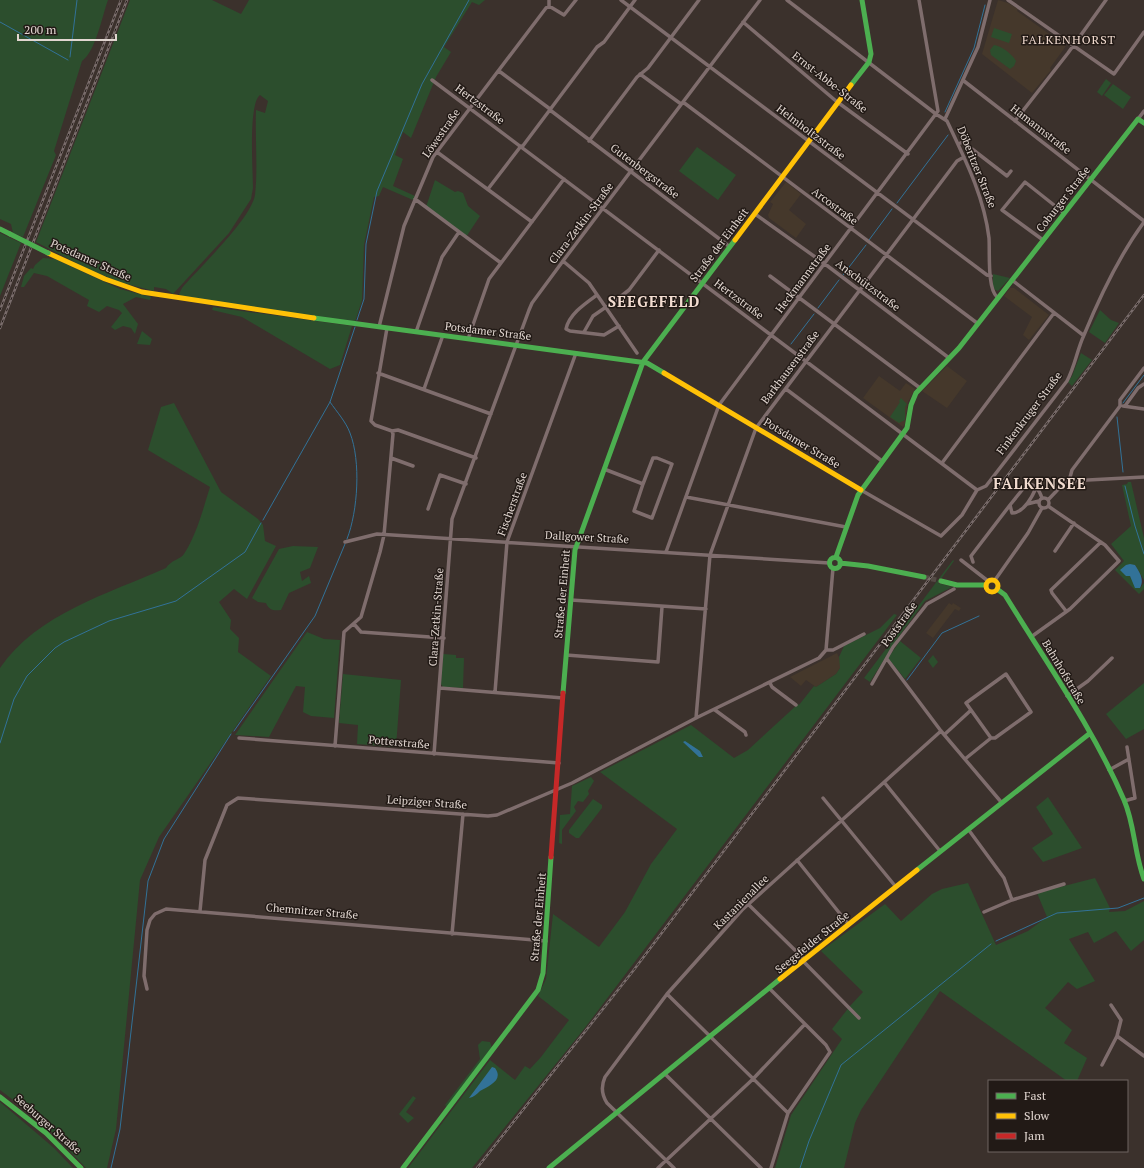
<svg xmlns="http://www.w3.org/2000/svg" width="1144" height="1168" font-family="'PT Serif',serif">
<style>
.education{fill:#45382b}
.green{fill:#2c4e2d}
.water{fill:#327298}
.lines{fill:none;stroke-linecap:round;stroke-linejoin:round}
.stream{stroke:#327298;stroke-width:1}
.secondary-tunnel{stroke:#544a45;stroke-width:5;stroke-dasharray:5 2.5;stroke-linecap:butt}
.street{stroke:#7f6d6d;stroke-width:3.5}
.fast{stroke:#4caf50;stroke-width:5}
.slow{stroke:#ffc107;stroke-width:5}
.jam{stroke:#c62828;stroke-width:5}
.rail-casing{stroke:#7a6d6c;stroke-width:2.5}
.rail{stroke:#221a16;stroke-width:1;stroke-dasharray:3;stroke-linecap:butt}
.fast-bridge{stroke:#4caf50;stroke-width:5}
.labels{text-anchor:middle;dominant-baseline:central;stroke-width:3;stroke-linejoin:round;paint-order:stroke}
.street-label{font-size:11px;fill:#e1d6d0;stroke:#221a16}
.neighbourhood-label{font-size:12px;letter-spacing:1px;fill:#f2dcd0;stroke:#221a16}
.district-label{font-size:15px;font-weight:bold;letter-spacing:1px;fill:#f2dcd0;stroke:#221a16}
</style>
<rect width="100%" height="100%" fill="#3b312c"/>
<path class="education" d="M998 0 1008 3 1018 9 1017 11 1066 46 1050 68 1051 70 1032 93 982 54Z
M786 182 801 194 789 210 806 224 796 238 769 218 768 215 773 204 770 202Z
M1010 288H1014L1049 315 1029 340 1023 335 1032 317 1004 296Z
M947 366 967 381 947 408 922 391Z
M879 376 900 391 906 383 915 389 908 402 905 424 903 427 863 398Z
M949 603 952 605 953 603 961 608 959 611 955 609 933 638 926 633Z
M837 653 841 662 840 668 836 674 816 687 806 680 801 686 790 677Z"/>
<path class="green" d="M0 0H108C102 16 96 51 82 61L54 151 56 155 23 237 13 233 11 224 0 219Z
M130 0H212L241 14 249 0H485L479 5 472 2 444 47 451 52 436 77 411 138 403 132 395 155 403 159 393 186 415 196 413 200 383 187 379 196 374 197 364 245 362 300 355 322 182 297 179 294 182 288C199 268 251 219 255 195 258 170 255 136 256 110L265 113 268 101 260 95C248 104 253 171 253 188L251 199 229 233 173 294 166 289 154 287V291L119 282 88 269 36 242Z
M994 28 1012 34 1009 43 991 37Z
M994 45C1002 46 1012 54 1016 61L1014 66 1010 69 991 55 990 50Z
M1106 79 1111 83 1102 96 1097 92Z
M1113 84 1131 97 1123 109 1104 95Z
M697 147 736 175 718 200 679 171Z
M435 180 455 192 458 191 463 193 468 206 480 216 466 237 426 207Z
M0 233 21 243 0 296Z
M43 258 55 259 120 289 151 297 150 300 136 297 123 304 138 324 135 334 131 328 123 326 115 330 111 327 122 313 119 310 107 306 99 312 87 306 89 300 47 276 34 273 24 287H21L24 276 31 268 33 269 35 265Z
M993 274 1010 278 998 291 993 289Z
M213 307 352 326 340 365 330 369 242 317 212 310Z
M1100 310 1111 320 1119 323 1105 343 1089 332Z
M142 331 152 339 150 345 137 344Z
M1081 353 1092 360 1072 386 1068 382 1072 376Z
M901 398 907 404 905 407V420L899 423 890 417 900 402 899 401Z
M174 403 221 492 258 519 263 525 265 541 276 546 247 599 234 589 219 602 231 620 230 629 239 638 238 652 271 676 159 837 140 880 116 1129 107 1168H86L42 1122 0 1090V668C38 613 108 594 166 568 171 560 181 559 184 554 197 534 203 509 210 487L148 450 161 407Z
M1128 482H1131L1144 538V580L1135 565 1126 576H1130L1137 587 1140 588 1144 583V589L1139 594 1115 570 1124 561 1111 544 1131 526 1122 485 1127 484Z
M293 546 318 547 310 568 300 572 302 581 309 576 311 583 289 593 281 610C273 611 269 610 266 603L258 602 252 598 279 549Z
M953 560 954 561 938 583 952 587 925 601 897 639 870 682 864 678Z
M894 614 897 615 584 1029 472 1168H408L490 1060 515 1080 525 1066 530 1069 541 1057 569 1020 538 996 546 979 553 914 599 947 625 912 651 864 677 829 600 772 691 725 734 758 748 750 798 704 799 705 814 686 816 687 836 674 840 668 839 657 844 646 880 628Z
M307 632 324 639 340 640 334 718 311 716 303 712 305 687 296 686 269 737 235 735Z
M900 641 921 658 905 679 888 658Z
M443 654 456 655V658H464L463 688 443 687 441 684Z
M933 655 938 662 933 668 928 661Z
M343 674 401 680 396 747 357 744 358 725 339 723Z
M1144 683V729L1126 739 1106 714Z
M591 777 594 781 588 791 590 797 589 794 583 802 578 801 574 807 576 811 562 830V844L559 843 560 815 570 814 572 786Z
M1048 797 1082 848 1043 862 1032 848 1053 834 1036 807Z
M593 799 602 805V808L579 838H576L569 833V830Z
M1095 878 1110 908 1109 912 1125 911 1144 901V940L1131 951 1116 931 1094 943 1088 932 1069 939 1095 981 1077 989 1068 982 1045 1008 1072 1030 1064 1043 1087 1058 1077 1081H1067L940 991 861 1110 855 1123 844 1168H775L791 1115 842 1039 832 1029 850 1006 863 992 821 951 885 904 901 921 932 894 942 889 968 883 996 945 1028 931 1047 917 1037 893Z
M482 1041 490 1042 492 1048 447 1107 445 1105 480 1059 478 1045Z
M413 1096 416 1098 406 1112 414 1118 408 1123 399 1114Z
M0 1102 54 1148 73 1168H0Z"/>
<path class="water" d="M1130 564 1135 565C1141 574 1144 580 1140 588H1135L1130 576H1126L1120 570 1126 565Z
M685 741 700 751 703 757H699L683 742Z
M492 1067 495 1068C504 1080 489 1086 480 1091 477 1094 474 1097 469 1098Z"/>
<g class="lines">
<path class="stream" d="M0 22 68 60
M70 57 77 0
M945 112 974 48 985 5
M897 203 948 135
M869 240 892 209
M843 275 866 245
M818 308 839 280
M357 320 364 299 366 244 377 191 422 84 469 0
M791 344 814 314
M330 402C337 412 346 422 350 433 361 461 358 511 347 539
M1123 403 1144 375
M1117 417 1123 472
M1125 486 1135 526 1144 554
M263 520 330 402 355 327
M907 680 942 633 979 616
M234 731 315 616 345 544
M0 743 14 699 27 676 55 648 64 642 109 621 176 601 245 552 261 523
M996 941 1057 913 1118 908 1144 898
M111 1168 120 1129 148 881 164 839 231 734
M800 1168 809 1141 841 1065 991 944"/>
<path class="secondary-tunnel" d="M924 577 941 581"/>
<path class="street" d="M621 0 987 275 991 276
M787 0 936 114 947 121C965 159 984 196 989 238 990 252 987 288 997 297
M1008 0 1114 74 1144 32
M549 6V0
M743 22 836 101 908 154
M499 71 550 109
M640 74 681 104
M432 80 977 490
M964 81 1144 221
M683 102 977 323
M550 110 730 247
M945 119 978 47 990 0
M1138 119 1144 111
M1015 121 1068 53 1106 0
M589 141 637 77 648 68 699 0
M958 144 963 142 1007 176 1011 171
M522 147 597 47 604 42 635 0
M437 152 532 222
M488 189 521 146
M415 199 501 263
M755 214 825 264 949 358
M1043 240 1002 210 1025 182 1064 213
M563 261 589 283 637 353
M770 276 920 388
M1012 280 1083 335
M597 295C586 303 569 314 566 329L570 331 604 335 619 326
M606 308 629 290 659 250
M379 327 404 226 433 157 546 8 549 6 564 15 576 0
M416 332 442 257 459 232
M584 332 593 316 606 307
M468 339 489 279 564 179
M378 373 491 414
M424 389 443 335
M786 389 882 461
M1123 406 1144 409
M1125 406 1138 388 1144 384
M392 431 398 430 476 458
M391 458 413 466
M942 463 1054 313
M604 469 643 484 634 511 652 518 672 464 657 458H653L643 484
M1069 481 1072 470 1120 406V400L1144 368
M1036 488C1032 497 1024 513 1012 513L1010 505 1027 484C1036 483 1040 492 1042 498
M861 490 941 536 962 515 977 490
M977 490 986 486 1067 381C1075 366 1077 350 1084 335 1100 296 1119 256 1144 222
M686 497 846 527
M1039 503a5 5 0 1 1 10 0a5 5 0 1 1-10 0Z
M1048 500 1064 483 1069 481 1144 477
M1027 504 1039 501
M428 509 440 475 466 484
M345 542 377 534 829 563
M1055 551 1074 523
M666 552 719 405 938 111 919 0
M961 560 988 581
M973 562 971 556 1010 505
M995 580 1028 533 1042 508
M571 600 706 609
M1066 611 1052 593 1051 590 1101 542
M354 624 361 632 444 638
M1031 637 1070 609 1119 561 1105 545 1048 506
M826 650 833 568
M566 655 658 662 662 607
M887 659 941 731 1002 803
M770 683 772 687 796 705
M872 684 893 647 927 604 954 589
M440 688 563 698
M495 692 507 542 576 353
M1067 696 1088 681 1112 658
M715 710 745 732 746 735
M696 718 710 555 756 428 957 161 964 157
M945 734 970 711
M239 738 559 763
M335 746 344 632 361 617 380 552 384 535 393 434 392 431 375 425 371 421 387 328
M434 754 452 519 529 310 532 303 563 261 760 0
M965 759 991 738H995L1031 712 1006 674 966 703 991 738
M1109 770 1129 759
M884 782 940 851
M823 798 896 887
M1124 801 1135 798 1127 747
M968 829 1004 878 1012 900
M797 860 849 925
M748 904 805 960
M200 911 205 860 227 805 238 798 488 816 497 815 572 783 696 718 819 658 826 650H833L864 634
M984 912 1012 900 1064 884
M452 934 463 814
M803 961 859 1018
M769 988 826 1045 830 1052 788 1113 771 1168
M147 989 144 976 147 930 150 920 155 914 166 909 546 941
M667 994 788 1113
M1117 1036 1144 1056
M1102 1065 1117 1036 1121 1020 1111 1005
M665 1074 761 1168
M658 1168 753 1079 805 1024
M674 1168 607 1103C601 1094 601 1086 605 1077L667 994 742 910 941 731"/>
<path class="fast" d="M851 85 869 62 871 54 862 0
M0 229 10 234
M314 318 647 363 664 373
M836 557 858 495 907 428 911 405 916 393 959 348 1138 119 1144 123
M829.5 563a5.5 5.5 0 1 1 11 0a5.5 5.5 0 1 1-11 0Z
M840 563 868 566 924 577
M941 581 957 585H986
M997 589 1005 595C1046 662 1093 728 1124 800 1135 825 1134 853 1144 879
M563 693 575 550 643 362 735 240
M917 870 1089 734
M0 1097 46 1133 81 1168
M403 1168 538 990 543 973 551 857
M549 1168 780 979"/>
<path class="slow" d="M735 240 851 85
M48 253 105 279 142 292 314 318
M664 373 861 490
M986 586a6 6 0 1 1 12 0a6 6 0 1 1-12 0Z
M780 979 917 870"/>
<path class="jam" d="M551 857 563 693"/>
<g class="rail-casing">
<path id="rail" d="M0 310 121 0
M0 328 127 0
M477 1168 633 971 1144 295"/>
</g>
<use href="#rail" class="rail"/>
<path class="fast-bridge" d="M10 234 48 253"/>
</g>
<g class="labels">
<g class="street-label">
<text transform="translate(830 82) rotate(38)">Ernst-Abbe-Straße</text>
<text transform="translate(480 104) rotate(37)">Hertzstraße</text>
<text transform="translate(1041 129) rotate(38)">Hamannstraße</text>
<text transform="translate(811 132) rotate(37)">Helmholtzstraße</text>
<text transform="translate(441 133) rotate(-55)">Löwestraße</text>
<text transform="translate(977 167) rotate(68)">Döberitzer Straße</text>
<text transform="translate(645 171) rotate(37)">Gutenbergstraße</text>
<text transform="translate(1063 199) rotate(-52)">Coburger Straße</text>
<text transform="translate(835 206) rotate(37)">Arcostraße</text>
<text transform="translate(581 223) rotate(-53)">Clara-Zetkin-Straße</text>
<text transform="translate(719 245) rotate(-53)">Straße der Einheit</text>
<text transform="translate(91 260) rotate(24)">Potsdamer Straße</text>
<text transform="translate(803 278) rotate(-53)">Heckmannstraße</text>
<text transform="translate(868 285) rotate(37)">Anschützstraße</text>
<text transform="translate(739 299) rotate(37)">Hertzstraße</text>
<text transform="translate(488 331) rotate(7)">Potsdamer Straße</text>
<text transform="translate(790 367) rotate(-53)">Barkhausenstraße</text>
<text transform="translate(1029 413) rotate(-53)">Finkenkruger Straße</text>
<text transform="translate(802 443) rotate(31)">Potsdamer Straße</text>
<text transform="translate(512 504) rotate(-70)">Fischerstraße</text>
<text transform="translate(587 537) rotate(3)">Dallgower Straße</text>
<text transform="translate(562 594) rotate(-85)">Straße der Einheit</text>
<text transform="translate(436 617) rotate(-86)">Clara-Zetkin-Straße</text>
<text transform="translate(899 624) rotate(-54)">Poststraße</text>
<text transform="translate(1064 672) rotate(59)">Bahnhofstraße</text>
<text transform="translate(399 742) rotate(5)">Potterstraße</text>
<text transform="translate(427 802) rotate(4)">Leipziger Straße</text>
<text transform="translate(741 902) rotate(-45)">Kastanienallee</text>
<text transform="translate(312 911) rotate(5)">Chemnitzer Straße</text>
<text transform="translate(538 917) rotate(-85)">Straße der Einheit</text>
<text transform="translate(812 942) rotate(-39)">Seegefelder Straße</text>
<text transform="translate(48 1124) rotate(41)">Seeburger Straße</text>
</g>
<g class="neighbourhood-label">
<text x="1069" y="39">FALKENHORST</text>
</g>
<g class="district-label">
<text x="654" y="301">SEEGEFELD</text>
<text x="1040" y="483">FALKENSEE</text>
</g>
</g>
<rect x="988" y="1080" width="140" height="72" fill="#221a16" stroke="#6e6560"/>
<rect x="996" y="1093" width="20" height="6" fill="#4caf50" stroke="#6e6560"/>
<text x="1024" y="1100" font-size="12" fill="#e1d6d0">Fast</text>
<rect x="996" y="1113" width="20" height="6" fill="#ffc107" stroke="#6e6560"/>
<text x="1024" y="1120" font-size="12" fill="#e1d6d0">Slow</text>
<rect x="996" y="1133" width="20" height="6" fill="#c62828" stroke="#6e6560"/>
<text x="1024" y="1140" font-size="12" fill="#e1d6d0">Jam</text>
<path d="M18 34v6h98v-6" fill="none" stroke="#e1d6d0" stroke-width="2"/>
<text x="24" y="34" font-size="12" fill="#e1d6d0" stroke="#221a16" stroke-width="3" paint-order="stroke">200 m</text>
</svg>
